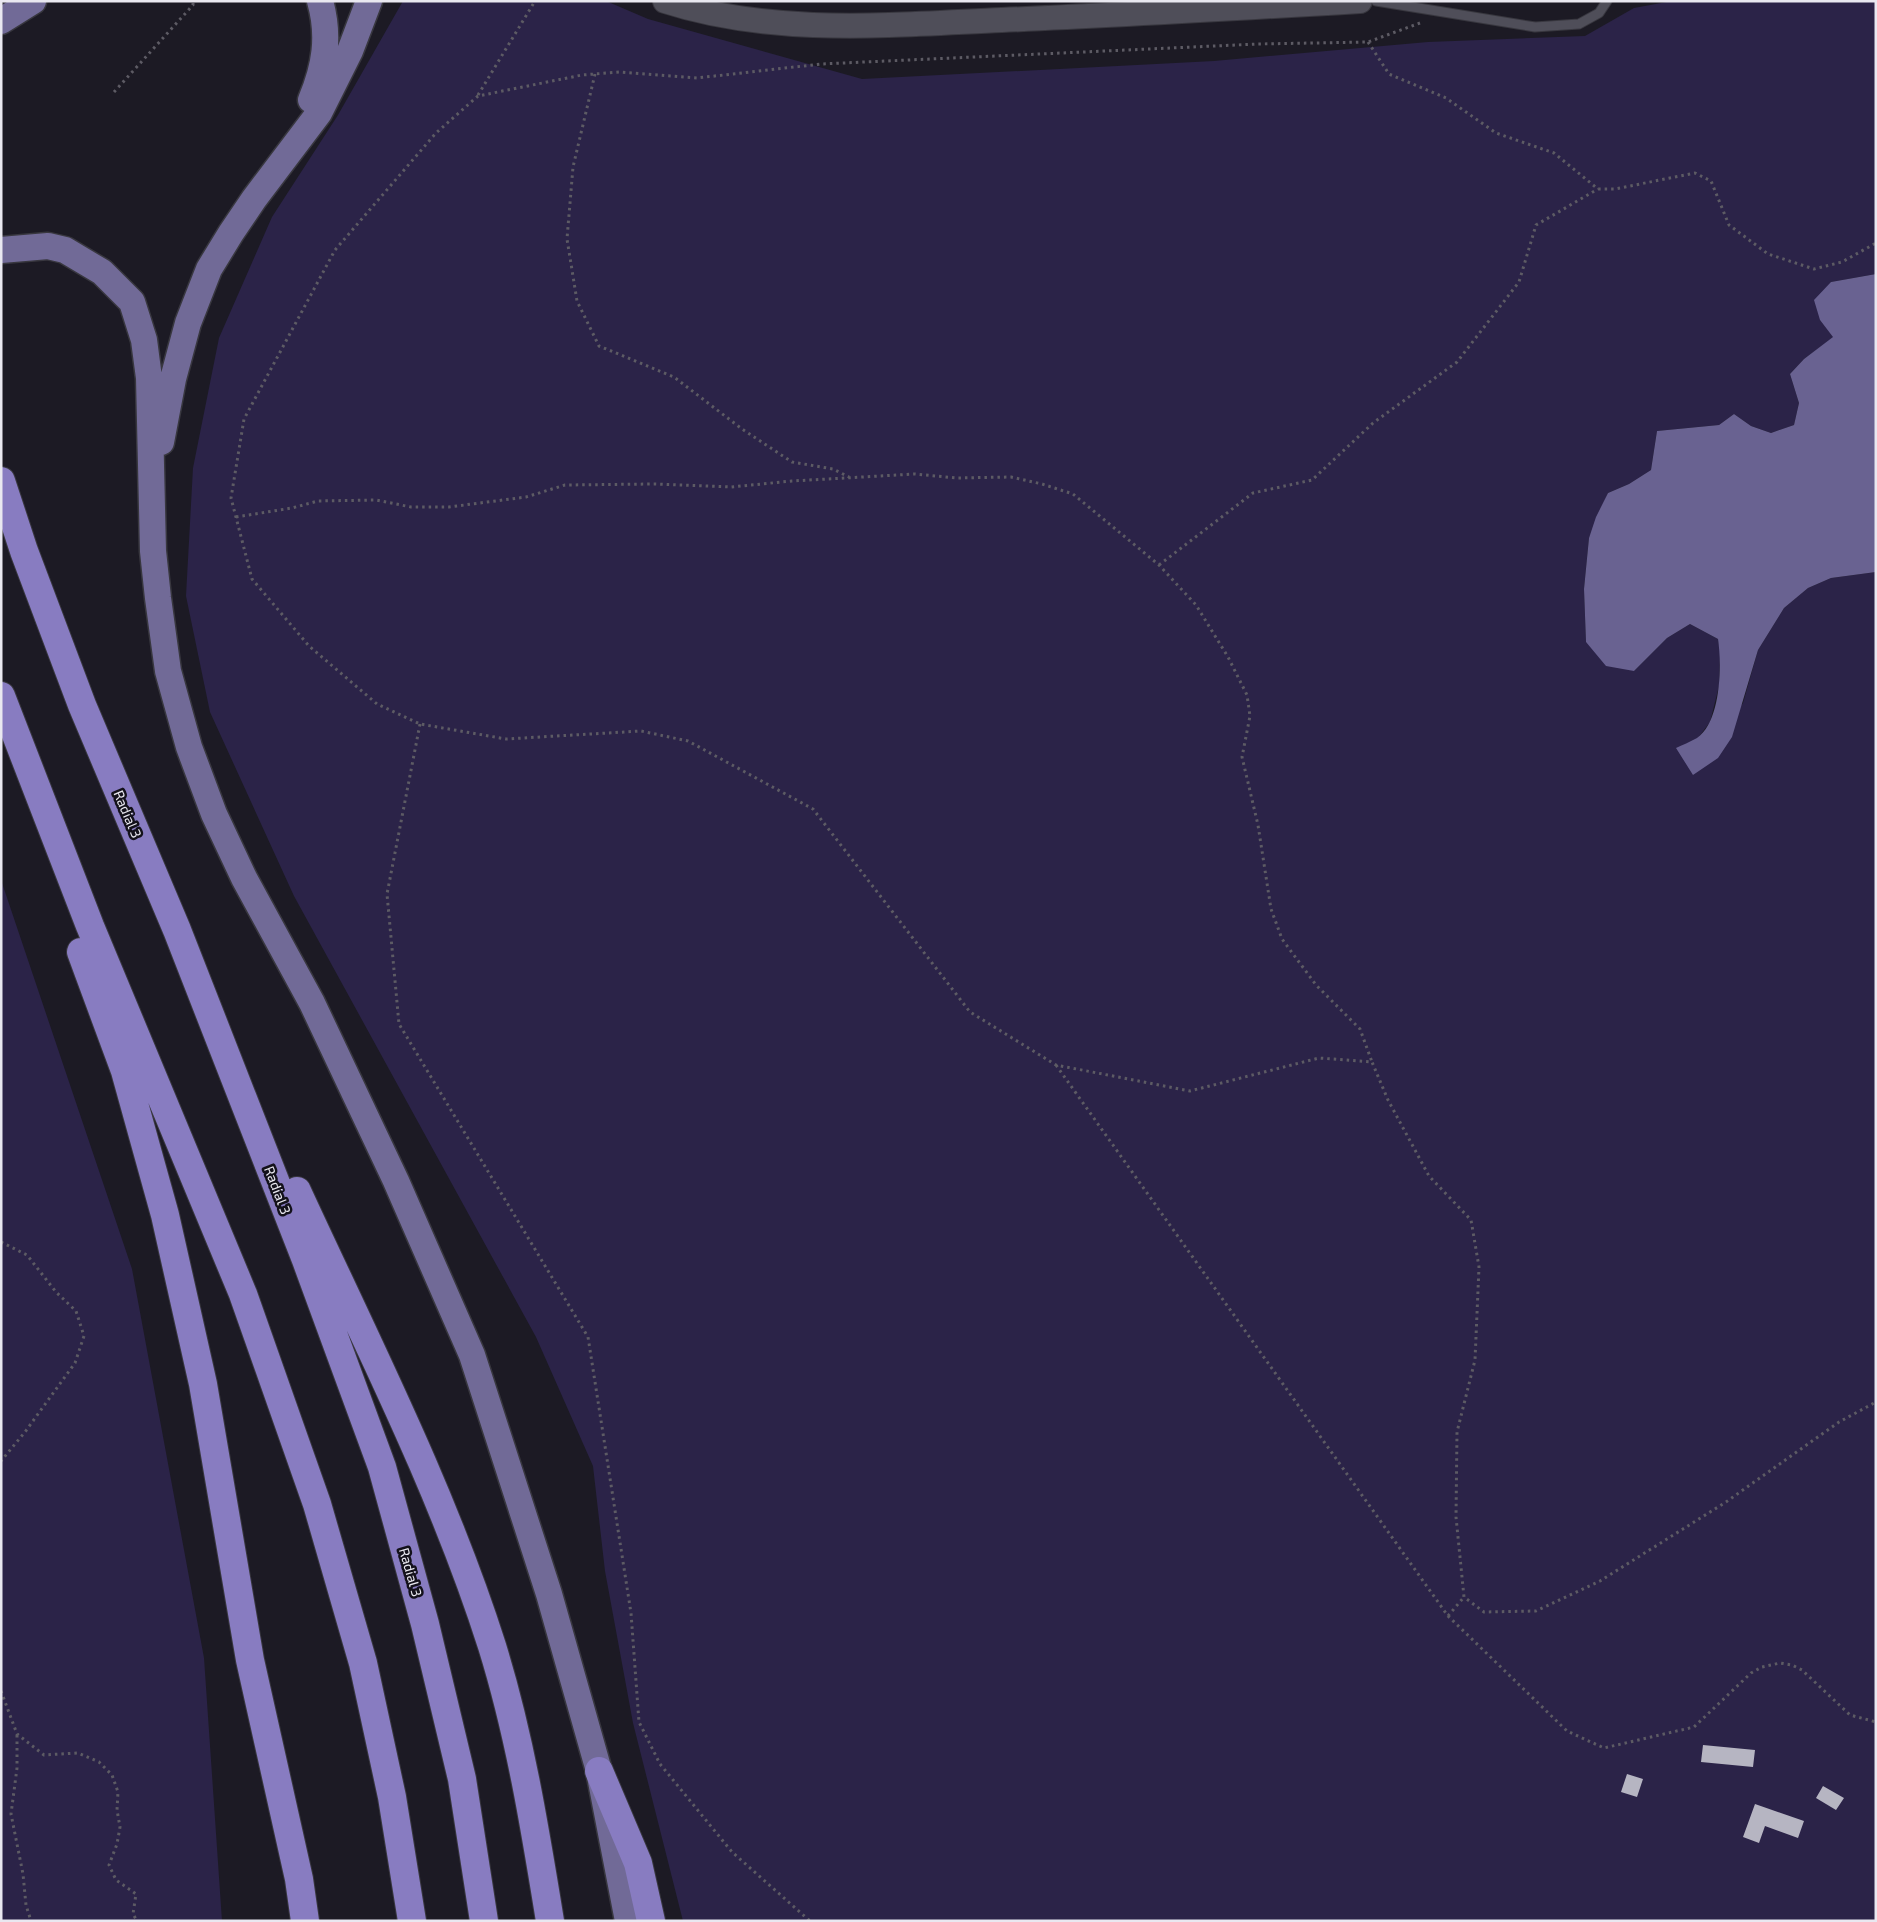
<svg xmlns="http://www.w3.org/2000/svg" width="1877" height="1922" font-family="'Exo 2',sans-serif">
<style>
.green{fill:#2b2348}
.water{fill:#696291}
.building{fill:#b6b5c2}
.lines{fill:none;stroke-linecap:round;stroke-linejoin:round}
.lane-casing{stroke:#38373f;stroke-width:11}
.secondary-casing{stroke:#38373f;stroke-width:26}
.primary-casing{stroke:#38373f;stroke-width:29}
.highway-casing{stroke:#38373f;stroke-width:30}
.path{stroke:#5d5b64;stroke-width:3;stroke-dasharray:2.5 4;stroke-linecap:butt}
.lane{stroke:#4f4e59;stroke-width:9}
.secondary{stroke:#4f4e59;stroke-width:24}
.primary{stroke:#716a97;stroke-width:26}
.highway{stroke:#887cc1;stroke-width:28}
.labels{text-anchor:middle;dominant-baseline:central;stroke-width:5;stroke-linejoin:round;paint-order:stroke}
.street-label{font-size:14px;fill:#e9e8f0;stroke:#13111b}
</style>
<rect width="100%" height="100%" fill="#1c1a24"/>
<path class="green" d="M403 1H606L648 19 862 79 1214 61 1428 42 1585 36 1634 8 1672 1H1876V274L1831 282 1820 320 1834 337 1804 359 1790 374 1799 403 1794 425 1771 433 1751 426 1734 414 1719 425 1657 431 1651 470 1629 484 1608 493 1589 538 1584 589 1586 642 1634 671 1667 638 1690 624 1718 639 1720 651 1719 686 1710 722 1698 738 1693 775 1743 703 1758 650 1784 608 1808 588 1831 578 1876 572V1921H683L633 1723 605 1571 593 1466 536 1337 294 896 210 712 186 596 193 468 219 338 272 217 338 115Z
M1 880 132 1269 204 1658 222 1921H1Z"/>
<path class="water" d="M1876 274V572L1831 578 1808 588 1784 608 1758 650 1732 737 1718 758 1693 775 1676 748C1682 745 1690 742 1697 738 1721 722 1722 665 1718 639L1690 624 1667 638 1634 671 1606 666 1586 642 1584 589 1589 538 1596 517 1608 493 1629 484 1651 470 1657 431 1719 425 1734 414 1751 426 1771 433 1794 425 1799 403 1790 374 1804 359 1833 337 1820 320 1814 300 1831 282Z"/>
<path class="building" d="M1703 1745 1755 1750 1753 1767 1701 1762Z
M1627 1774 1643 1779 1637 1797 1621 1792Z
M1823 1786 1844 1798 1836 1810 1816 1798Z
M1755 1804 1804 1821 1798 1838 1765 1826 1759 1843 1743 1837Z"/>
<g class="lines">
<g class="lane-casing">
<path id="lane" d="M1376 1 1535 27 1579 24 1599 13 1607 1"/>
</g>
<g class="secondary-casing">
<path id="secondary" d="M665 1C773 36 890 25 1002 20 1122 15 1241 8 1360 1"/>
</g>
<g class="primary-casing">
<path id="primary" d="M1 21 33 1
M311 100C325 67 330 36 320 1
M1 250 48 246 65 250 102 272 132 302 144 340 149 378 153 551 158 598 168 671 189 747 214 814 244 878 312 1003 396 1181 472 1355 549 1594 599 1771 628 1921
M161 442 173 379 188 323 209 269 231 233 254 199 319 113 350 51 369 1"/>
</g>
<g class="highway-casing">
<path id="highway" d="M1 481 24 551 82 705 177 930 306 1260 382 1467 425 1624 462 1779 484 1921
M1 696 90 926 243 1294 317 1504 363 1663 392 1797 412 1921
M81 952 125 1071 165 1215 203 1384 250 1660 299 1879 305 1921
M297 1191C366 1341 442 1489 492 1646 520 1736 535 1829 550 1921
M599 1771 638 1863 651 1921"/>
</g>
<path class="path" d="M1420 23 1368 42 1258 44 821 64 697 78 620 72 582 75 478 96 436 133 335 250 244 419 231 498 252 579 309 646 377 704 420 724 506 739 641 731 688 741 813 809 970 1012 1056 1065 1190 1091 1319 1058 1372 1062 1388 1100 1429 1176 1471 1220 1479 1267 1475 1360 1457 1432 1456 1517 1464 1597 1484 1612 1536 1611 1600 1581 1726 1502 1839 1422 1876 1402
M1368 42 1389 74 1446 98 1496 133 1554 153 1598 189H1615L1695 173 1711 181 1729 225 1768 254 1814 269 1842 262 1876 243
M595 74 573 167 567 239 577 301 599 346 674 377 742 429 792 462 833 469 849 477
M114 92 193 5V1
M478 95 535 1
M236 517 292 508 318 501 376 500 411 507H449L526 497 565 485 654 484 731 487 792 481 915 474 956 478 1011 477 1042 484 1073 494 1159 565 1196 605 1228 657 1247 695 1250 716 1242 757 1258 825 1271 909 1282 939 1316 985 1360 1029 1372 1062
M1159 565 1253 493 1312 480 1373 423 1457 362 1519 282 1536 225 1598 189
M420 724 387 894 399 1024 588 1337 631 1613 639 1722 660 1764 732 1852 810 1921
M1056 1065 1448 1616 1567 1731 1604 1748 1694 1727 1751 1673 1762 1667 1780 1663 1792 1665 1802 1670 1850 1715 1876 1722
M1 1242 27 1255 56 1292 76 1311 84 1336 75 1363 25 1432 1 1461
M1448 1616 1464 1597
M1 1691 17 1734 44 1755 78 1753 99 1762 112 1775 118 1792 117 1810 120 1827 117 1844 109 1865 116 1880 136 1894 133 1914 137 1921
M17 1735V1768L11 1814 23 1874 26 1905 31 1921"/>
<use href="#lane" class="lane"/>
<use href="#secondary" class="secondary"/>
<use href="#primary" class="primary"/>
<use href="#highway" class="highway"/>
</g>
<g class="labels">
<g class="street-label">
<text transform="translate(128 814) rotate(67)">Radial 3</text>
<text transform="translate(278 1190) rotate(69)">Radial 3</text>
<text transform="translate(411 1572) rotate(74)">Radial 3</text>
</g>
</g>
<rect width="1877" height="1922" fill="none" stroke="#e9e8f0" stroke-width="5"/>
</svg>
